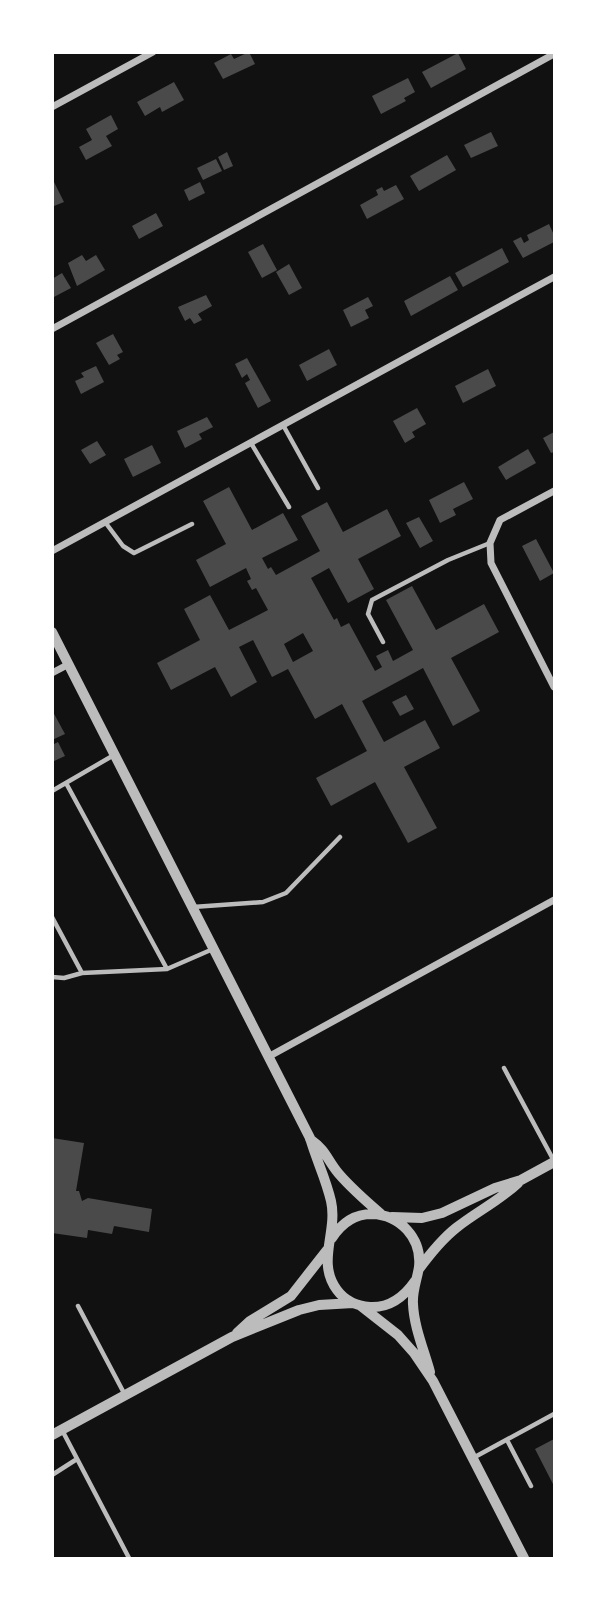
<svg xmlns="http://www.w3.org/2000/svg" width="607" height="1611" font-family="Montserrat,sans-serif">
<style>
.building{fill:#4a4a4a;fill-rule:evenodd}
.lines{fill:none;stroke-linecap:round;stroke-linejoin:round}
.service{stroke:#bcbcbc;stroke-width:4.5}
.minor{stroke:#bcbcbc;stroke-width:7}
.tertiary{stroke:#bcbcbc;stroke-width:10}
</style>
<rect width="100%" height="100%" fill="#111"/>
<path class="building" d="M249 52 255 64 223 79 214 63 231 54 234 59Z
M458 53 466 69 431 88 422 72Z
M408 78 415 92 404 98 406 101 381 114 372 96Z
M174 82 184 100 162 112 160 107 145 116 137 102Z
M111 115 118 129 106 136 112 146 86 160 79 147 92 140 86 129Z
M491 132 498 146 471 158 464 145Z
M227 152 233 166 224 170 218 157Z
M447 155 456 170 419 191 410 176Z
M216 159 222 171 203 180 197 168Z
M52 178 64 202 54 206 52 203Z
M200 182 205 193 189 201 184 190Z
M396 185 404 199 367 219 360 205 378 195 376 190 382 187 384 191Z
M156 213 163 226 139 239 132 226Z
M549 224 554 235V242L523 258 513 241 521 237 524 243 529 240 527 235Z
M263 244 277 270 262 278 248 252Z
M502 248 509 262 463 287 455 273Z
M82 255 86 261 96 255 105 270 77 286 68 263Z
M289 264 302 288 289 295 276 272Z
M62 273 71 288 52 298V279Z
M450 276 458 290 411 316 404 301Z
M206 295 212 306 198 314 202 320 194 324 190 318 185 321 178 307Z
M368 297 373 306 365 310 369 318 351 327 343 310Z
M113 334 123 352 117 355 120 359 109 365 96 343Z
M329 349 337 365 307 381 299 365Z
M247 358 271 401 258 408 245 383 250 380 247 374 242 378 235 364Z
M96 366 104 382 81 394 75 381 84 377 81 373Z
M488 369 496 386 463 403 455 386Z
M417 408 426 424 412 432 415 437 405 443 393 421Z
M207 417 213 427 199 434 202 439 185 448 177 431Z
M554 432V452L551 453 543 438Z
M97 441 106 455 90 464 81 450Z
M152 445 161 463 133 477 124 459Z
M528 449 536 463 506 480 498 467Z
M464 482 473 499 453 509 456 515 440 523 429 500Z
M229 487 252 530 283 513 298 540 262 558 268 569 271 567 276 575 320 551 301 516 327 502 343 532 387 509 401 536 358 559 374 589 348 603 329 568 311 578 334 620 337 618 341 627 349 623 375 671 382 667 376 656 388 650 393 661 413 650 386 600 412 586 436 630 484 604 499 632 451 658 480 711 453 726 423 668 362 701 384 742 425 720 440 748 404 767 437 828 408 843 375 782 331 806 316 778 367 751 342 704 315 719 288 669 272 677 253 640 239 647 257 682 231 697 215 667 171 690 157 663 200 640 184 609 210 595 229 630 268 610 256 588 252 590 247 581 251 579 246 568 210 587 196 560 226 544 203 501ZM303 633 313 651 293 662 284 644Z
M419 517 433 541 420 548 406 523Z
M536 539 554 573 540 581 522 546Z
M406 695 414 709 400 716 392 702Z
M52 710 65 734 52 740Z
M58 742 65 756 52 762V745Z
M52 1138 84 1143 76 1191H79L82 1201 88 1198 152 1209 149 1232 114 1226 112 1234 88 1230 87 1238 52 1233Z
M554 1439V1486L535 1449Z"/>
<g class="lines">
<path class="service" d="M283 425 318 488
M251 443 289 507
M105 522 123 546 134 553 192 524
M383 642 368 614 372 600 448 560 490 543
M66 783 167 969
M52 791 114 755
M193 907 263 902 286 893 340 837
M52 917 82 973 167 969 213 949
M52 977 64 978 82 973
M504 1068 554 1161
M78 1306 125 1395
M62 1430 129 1558
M507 1440 531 1486
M473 1458 554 1414
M52 1475 77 1459"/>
<path class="minor" d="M52 107 153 52
M52 329 554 54
M554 491 500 520 490 543 491 563 554 687
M52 551 554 277
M52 673 69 664
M268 1057 554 900"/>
<path class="tertiary" d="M52 632 310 1138C316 1159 326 1179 331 1201 338 1232 316 1262 337 1290 345 1301 357 1306 370 1307 390 1308 404 1297 415 1281
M310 1139C327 1151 327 1160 339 1174 352 1189 367 1202 381 1214
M392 1217 422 1218 442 1213 495 1188 521 1180 554 1162
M332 1238C341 1224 354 1214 372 1214 400 1215 422 1238 419 1267 417 1280 412 1291 413 1304 414 1327 424 1350 430 1372
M419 1269C430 1254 441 1240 456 1228 476 1212 499 1201 518 1183
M361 1306 398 1335 414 1353 433 1381 524 1558
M237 1333 250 1321 291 1296 327 1250
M52 1435 232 1337 299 1310 319 1305 353 1303"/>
</g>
<rect width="607" height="1611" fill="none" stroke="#ffffff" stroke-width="108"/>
</svg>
